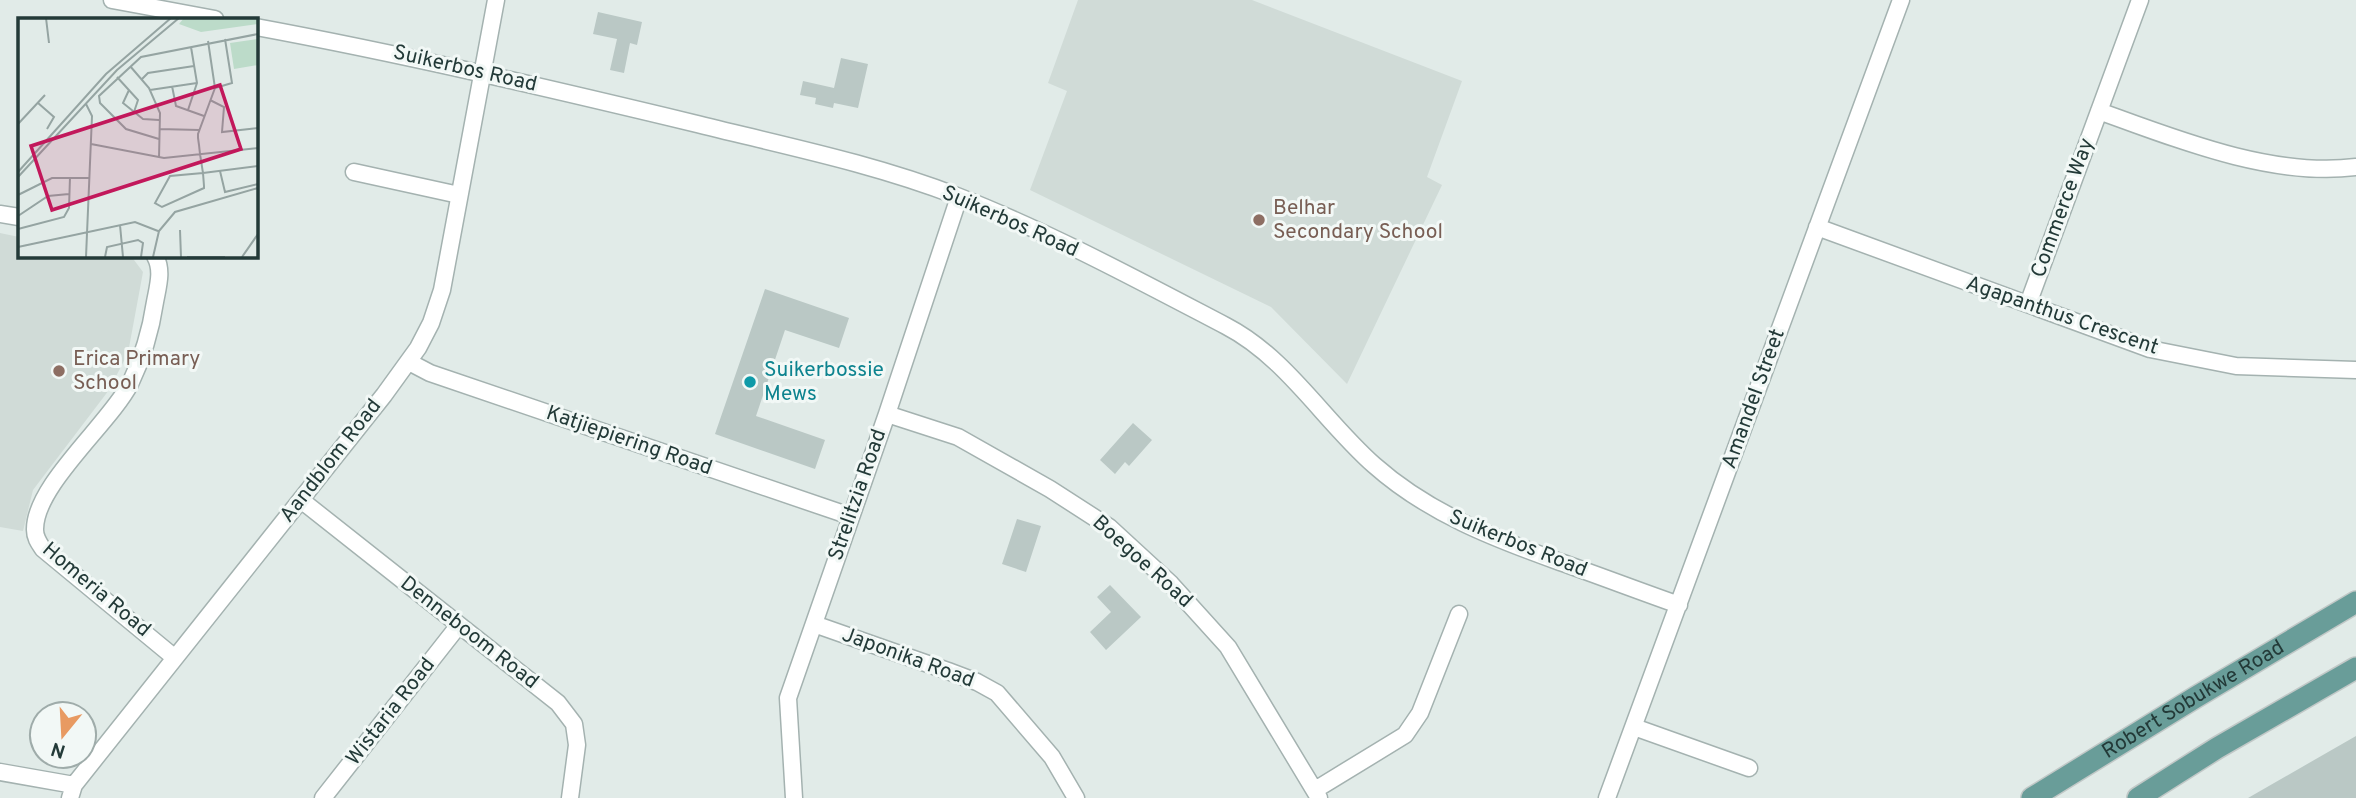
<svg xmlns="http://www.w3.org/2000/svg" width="2356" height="798" font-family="Overpass,sans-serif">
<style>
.built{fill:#d0dbd7}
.building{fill:#bac8c5}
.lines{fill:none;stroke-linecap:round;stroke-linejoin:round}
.minor-casing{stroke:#a4b2b0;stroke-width:19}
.primary-casing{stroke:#c1c8c7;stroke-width:24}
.minor{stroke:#fff;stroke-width:16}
.primary{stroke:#699d99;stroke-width:21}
.education-dot{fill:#8d6e63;stroke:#f2f8f6;stroke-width:2.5}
.culture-dot{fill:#0f9aa8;stroke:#f2f8f6;stroke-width:2.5}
.labels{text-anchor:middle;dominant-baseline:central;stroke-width:6;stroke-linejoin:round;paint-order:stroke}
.street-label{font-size:21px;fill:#233a38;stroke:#f2f8f6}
.education-label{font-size:21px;fill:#785e54;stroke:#f2f8f6;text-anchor:start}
.culture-label{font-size:21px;fill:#0d838f;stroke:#f2f8f6;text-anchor:start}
.inset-road{fill:none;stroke:#95a4a2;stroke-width:2}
.view{fill:#c2185b;fill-opacity:0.15;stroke:#c2185b;stroke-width:3.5}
.inset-edge{fill:none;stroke:#233a38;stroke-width:3.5}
</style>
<rect width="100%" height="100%" fill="#e1ebe8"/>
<path class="built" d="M1078 0H1252L1462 81 1427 177 1442 185 1347 384 1271 307 1030 190 1067 91 1048 83Z
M0 233 19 237V256H131L143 272 128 353 109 390 33 490 23 531 0 527Z"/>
<path class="building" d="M598 12 642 22 637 45 630 43 624 73 610 70 617 39 593 34Z
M841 58 868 64 858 108 834 103 833 108 815 104 816 98 800 95 803 81 834 88Z
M765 289 849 318 839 348 785 330 756 416 825 440 815 469 715 434Z
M1133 423 1152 440 1129 466 1125 462 1115 474 1100 460Z
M1017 519 1041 526 1026 572 1002 564Z
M1110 585 1141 617 1106 650 1090 632 1111 612 1097 597Z
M2356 736V798H2248Z"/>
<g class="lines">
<g class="minor-casing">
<path id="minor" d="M112 0 215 19
M256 27C402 54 547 88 693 123 781 145 872 163 957 196 1049 232 1138 280 1226 326 1286 357 1324 421 1374 465 1428 513 1493 538 1560 562 1600 576 1639 591 1679 605
M2099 111C2176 139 2273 178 2356 167
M354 172 459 195
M0 214 19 217
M1817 227 2150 349 2236 366 2356 370
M155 256C163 270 158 286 155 302 151 329 142 359 130 384 109 424 34 486 35 530 35 538 39 543 43 549L175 658
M2028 304 2140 0
M409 362 430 373 850 516
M887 414 958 437 1050 489 1109 527 1171 584 1228 647 1319 798
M301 500 558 703 574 724 577 745 570 798
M814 624 948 671 977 682 997 693 1052 757 1076 798
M1634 727 1749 768
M0 772 74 785
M1315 790 1405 735 1420 713 1459 614
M70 798 74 785 384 395 418 348 431 323 442 290 496 0
M323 798 459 625
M794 798 788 698 887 414 959 197
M1607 798 1901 0"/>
</g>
<g class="primary-casing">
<g id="primary">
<path id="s1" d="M2032 798 2196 697 2356 602"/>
<path d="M2138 798 2217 748 2356 668"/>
</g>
</g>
<use href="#minor" class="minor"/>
<use href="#primary" class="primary"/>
</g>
<g class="education-dot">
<circle cx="1259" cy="220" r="7"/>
<circle cx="59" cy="371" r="7"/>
</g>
<circle class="culture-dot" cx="750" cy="382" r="7"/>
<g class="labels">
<g class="street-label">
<text transform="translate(465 69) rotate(13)">Suikerbos Road</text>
<text transform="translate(2063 208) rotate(-70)">Commerce Way</text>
<text transform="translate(1010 222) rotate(24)">Suikerbos Road</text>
<text transform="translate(2062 316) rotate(19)">Agapanthus Crescent</text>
<text transform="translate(1754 399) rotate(-70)">Amandel Street</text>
<text transform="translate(629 441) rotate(19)">Katjiepiering Road</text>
<text transform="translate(331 461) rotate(-52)">Aandblom Road</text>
<text transform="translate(858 495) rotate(-71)">Strelitzia Road</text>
<text transform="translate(1518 544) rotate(22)">Suikerbos Road</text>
<text transform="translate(1142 562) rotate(42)">Boegoe Road</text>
<text transform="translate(96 590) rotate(40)">Homeria Road</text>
<text transform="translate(469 633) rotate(38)">Denneboom Road</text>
<text transform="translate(908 658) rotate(20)">Japonika Road</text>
<text stroke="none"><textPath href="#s1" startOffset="189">Robert Sobukwe Road</textPath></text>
<text transform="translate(391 712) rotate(-52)">Wistaria Road</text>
</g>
<g class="education-label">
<text x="1273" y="208">Belhar<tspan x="1273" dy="24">Secondary School</tspan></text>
<text x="73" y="359">Erica Primary<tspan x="73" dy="24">School</tspan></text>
</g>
<g class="culture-label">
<text x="764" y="370">Suikerbossie<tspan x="764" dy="24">Mews</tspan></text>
</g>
</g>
<g transform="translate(18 18)">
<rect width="240" height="240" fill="#e1ebe8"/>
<path d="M166 0H240V6L183 14 161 6ZM240 21V47L216 51 212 25Z" fill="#bcdbc9"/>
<path class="inset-road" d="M28 0 31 25M190 23 197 70 180 116V120L181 127 182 136 185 155 186 168V170L144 189 137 185 152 158 185 155 240 148M112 48 131 70 142 95 141 140M99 59 120 82 116 94M124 61 130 55 176 48M154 68 158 88 186 98M197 70 214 65 207 21M111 72 105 85 125 101 141 102M132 72 179 65M192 82 206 89 204 114 240 110M20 85 36 99 29 111M170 92 179 65 173 29M0 106 27 77M141 111 181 112M141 121 108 111 82 85 81 78 123 39 240 16M73 126 146 140 240 130M202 153 207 174 240 166M0 154 88 56 153 0M0 159 99 52 161 0M0 177 34 160H71M0 198 30 178 51 176M102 207 105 239M0 211 46 199 51 190 52 159M162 212 163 239M0 229 117 204 140 213M68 239 74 98 68 86M87 239 89 229 120 222 125 225 123 239M135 239 141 213 157 194 240 170M169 239H207M224 239 240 216"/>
<path class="view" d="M202 67 223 131 34 192 13 128Z"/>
<rect width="240" height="240" class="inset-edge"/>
</g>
<g transform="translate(63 735) rotate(198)"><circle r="33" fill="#f2f8f6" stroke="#9facaa" stroke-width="2"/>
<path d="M0-5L12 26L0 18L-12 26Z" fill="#e89a62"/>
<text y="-10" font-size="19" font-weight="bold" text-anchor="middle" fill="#233a38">N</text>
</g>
</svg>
